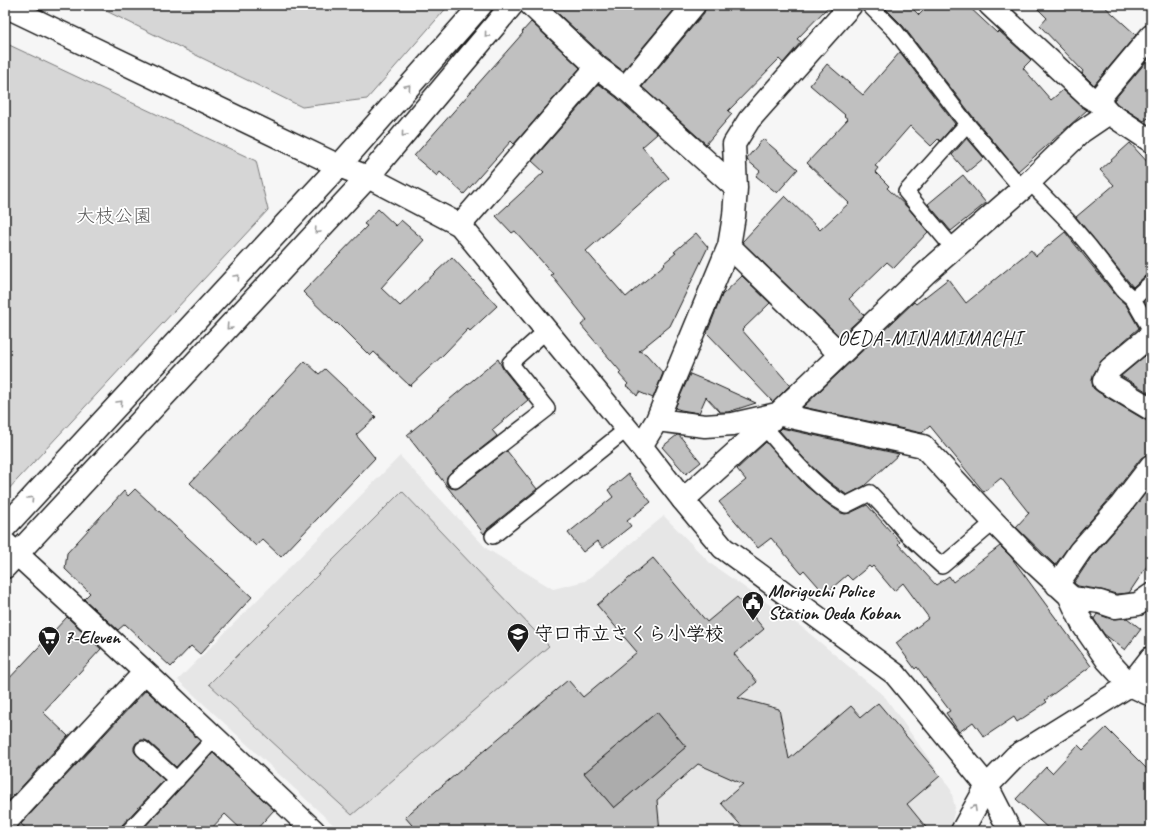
<svg xmlns="http://www.w3.org/2000/svg" width="1156" height="836" font-family="Caveat,'Klee One',sans-serif">
<style>
.built{fill:#e6e6e6}
.green{fill:#d6d6d6;stroke:#797979}
.water{fill:#acacac;stroke:#727272}
.building{fill:#c0c0c0;stroke:#1c1c1c;fill-rule:evenodd}
.lines{fill:none;stroke-linecap:round;stroke-linejoin:round}
.service-casing{stroke:#1c1c1c;stroke-width:18}
.minor-casing{stroke:#1c1c1c;stroke-width:25}
.tertiary-casing{stroke:#1c1c1c;stroke-width:25}
.service{stroke:#fff;stroke-width:15}
.minor{stroke:#fff;stroke-width:22}
.tertiary{stroke:#fff;stroke-width:22}
.oneway{stroke:#999}
.labels{text-anchor:middle;dominant-baseline:central;stroke-width:3.5;stroke-linejoin:round;paint-order:stroke}
.park-label{font-size:19px;fill:#5d5d5d;stroke:#fff}
.poi-label{font-size:19px;font-weight:bold;fill:#1c1c1c;stroke:#fff;text-anchor:start}
.neighbourhood-label{font-size:20px;letter-spacing:1px;fill:#1c1c1c;stroke:#fff}
</style>
<rect width="100%" height="100%" fill="#f6f6f6"/>
<filter id="ink" filterUnits="userSpaceOnUse"><feTurbulence type="fractalNoise" baseFrequency=".025" numOctaves="2"/><feDisplacementMap in="SourceGraphic" scale="8" xChannelSelector="R" yChannelSelector="G"/><feConvolveMatrix kernelMatrix="1 2 1 2 8 2 1 2 1" color-interpolation-filters="sRGB"/></filter>
<g filter="url(#ink)">
<path class="built" d="M400 456 487 549 553 589 585 581 664 516 711 564 803 628 885 697 951 790 955 808 950 831H340L178 680Z"/>
<path class="green" d="M94 5H449L367 99 302 107Z
M5 43 256 161 268 210 5 493Z
M402 491 549 646 352 815 209 684Z"/>
<path class="water" d="M657 712 686 747 614 808 584 773Z"/>
<path class="building" d="M549 5H678L623 71 605 57Z
M706 5H830L797 39 801 42 783 63 779 59 728 111 732 114 706 144 642 87 704 13Z
M882 5H909L919 15 929 5H967L997 33 999 31 1031 60 1023 68 1051 100 1063 90 1087 110 1018 171 974 118 903 26Z
M1034 5H1103L1136 35 1094 85 1082 73 1083 71 1040 26 1047 18Z
M531 22 580 68 514 144 511 141 464 194 440 172 437 176 414 156 523 33 522 32Z
M900 52 955 124 940 141 938 139 931 146 910 126 875 166 878 168 875 172 889 186 887 188 909 209 928 232 894 268 887 262 849 299 864 315 840 337 742 242 785 196 820 230 849 203 807 163 848 119 844 116 845 115 810 85 827 64 863 95Z
M1151 56V116L1144 121 1117 104 1114 100Z
M599 84 617 98 657 134 642 147 669 178 586 251 626 297 665 264 664 263 676 253 674 252 696 233 708 247 670 326 639 351 646 354 663 373 653 398 639 392 637 396 631 389 626 386 628 384 619 374 621 372 581 325 587 320 551 275 553 274 515 231 512 233 496 216 544 172 532 161Z
M967 138 984 158 967 172 952 155Z
M763 139 798 169 777 193 756 176 760 171 747 160V158Z
M1130 143 1151 166V274L1145 276 1133 287 1076 217 1114 185 1100 170Z
M963 175 986 203 951 231 928 204Z
M378 209 396 226 401 220 424 240 381 288 400 306 452 257 497 306 470 331 468 329 444 354 410 386 374 352 370 356 337 323 336 324 303 292 367 226 364 224Z
M1065 232 1117 297 1126 305 1139 328 1102 360 1093 375 1092 382 1093 388 1098 392 1145 420 1151 421V454L1146 455 1141 458 1111 497 1071 543 1055 565 1016 527 1029 513 1001 478 984 492 930 426 922 433 803 407 914 302 916 304 948 279 966 303 1031 250 1036 256Z
M742 276 770 303 742 330 790 385 773 402 707 333 722 295Z
M1151 351V394L1121 376Z
M498 359 503 369 528 400 492 430 497 436 450 473 447 477 446 482 448 486 451 488 456 489 460 487 507 451 537 489 487 529 484 534 407 435Z
M305 361 319 374 325 369 376 417 356 435 375 458 281 557 262 539 256 546 190 483Z
M690 374 712 383 756 403 728 412H720L706 397 699 413 681 410 675 408Z
M781 428 899 454 864 486 847 495 829 482 808 463 779 430Z
M677 435H679L701 462 686 474 662 447Z
M766 442 806 486 829 505 841 513 845 514 850 513 867 505 900 542 898 544 936 585 949 576 953 582 1000 546 1011 557 1091 666 1045 700 1047 702 1017 722 1014 717 984 737 973 722 959 732 946 713 950 711 917 667 915 669 896 643 929 618 903 583 894 591 873 566 871 568 869 566 852 580 847 575 825 594 804 570 801 573 771 538 758 548 719 502 746 480 737 469Z
M628 474 651 502 627 521 631 526 603 548 597 541 583 552 568 533 613 497 608 490Z
M1151 486V560L1129 593 1116 594 1102 590 1078 586 1074 583 1090 559 1130 513Z
M135 489 252 597 200 654 191 646 171 667 125 624 118 630 84 599 90 593 65 569 67 553 124 491 128 496Z
M653 558 707 622 737 597 764 629 734 654 757 682 738 698 779 709 789 759 851 706 861 717 878 703 940 776 907 804 929 831H746L721 803 743 784 698 764 657 800 660 831H417L405 817 568 680 583 697 637 652 597 605ZM657 712 686 747 614 808 584 773Z
M1097 614 1111 619 1127 618 1141 629 1125 650 1104 634 1094 619Z
M67 617 101 649 43 712 68 736 5 805V683Z
M146 690 200 741 176 767 149 742 145 740H141L136 743 134 747V751L137 755 164 780 122 825 120 831H29L21 824Z
M1106 728 1151 773V831H1051L1016 799 1046 767 1052 773 1078 745 1083 750Z
M213 753 274 810 255 831H243L225 814 209 831H141Z"/>
<g class="lines">
<g class="service-casing">
<path id="service" d="M869 5 896 32 967 124 1022 189
M1030 182 1067 220 1089 246 1124 291 1133 299 1149 327
M953 248 906 192 967 124
M1133 299 1151 283
M764 427C788 453 814 487 846 505L870 493 890 514 907 534 942 566 994 522
M455 480 547 409 510 363 547 330
M493 536 627 429
M143 749 177 780
M129 831 215 738"/>
</g>
<g class="minor-casing">
<path id="minor" d="M531 5 597 67 625 88 736 188
M990 5 1089 97 1102 105 1109 113 1151 141
M625 88 694 5
M1096 101 1101 96 1151 36
M460 225 597 67
M729 246 840 354
M1151 335 1110 369 1104 381 1151 409
M657 420 705 426 733 424 777 414 923 446 994 522 1032 561 1072 598 1100 602 1115 607 1138 604 1151 595
M641 446 657 420 729 246 734 216 736 188 734 144 749 120 851 5
M683 500 764 427 926 273 1022 189 1081 132 1109 113
M5 543 145 672 314 831
M1057 585 1080 551 1121 505 1151 466
M1069 595 1083 625 1107 660 1130 685 1151 695
M5 823 145 672
M962 831 987 786"/>
</g>
<g class="tertiary-casing">
<path id="tertiary" d="M5 6 339 166 368 177 460 225 641 446 683 500 723 548 895 674 987 786 1016 756 1130 685 1151 658
M5 527 339 166 481 5
M5 567 368 177 512 5
M987 786 1010 831"/>
</g>
<use href="#service" class="service"/>
<use href="#minor" class="minor"/>
<use href="#tertiary" class="tertiary"/>
</g>
<defs><path id="oneway-chevron" d="M-2-3.5L2.5 0L-2 3.5" fill="none" stroke-width="1.6" stroke-linecap="round" stroke-linejoin="round"/></defs>
<g class="oneway">
<use href="#oneway-chevron" transform="translate(487 35) rotate(130)"/>
<use href="#oneway-chevron" transform="translate(408 87) rotate(-49)"/>
<use href="#oneway-chevron" transform="translate(404 134) rotate(130)"/>
<use href="#oneway-chevron" transform="translate(317 231) rotate(133)"/>
<use href="#oneway-chevron" transform="translate(237 277) rotate(-47)"/>
<use href="#oneway-chevron" transform="translate(229 327) rotate(133)"/>
<use href="#oneway-chevron" transform="translate(120 403) rotate(-47)"/>
<use href="#oneway-chevron" transform="translate(31 499) rotate(-47)"/>
<use href="#oneway-chevron" transform="translate(974 808) rotate(-60)"/>
</g>
</g>
<defs>
<g id="civic-pin" transform="scale(1.15)"><path d="M0 17L-7.5 6A9.5 9.5 0 1 1 7.5 6Z" fill="#1c1c1c" stroke="#fff"/><path d="M-.6-6.5H3V-4.5H.6V-3L4-1V1h2V6H-6V1h2V-1L-.6-3ZM-1.2 2.5V6h2.4V2.5Z" fill="#fff"/></g>
<g id="school-pin" transform="scale(1.15)"><path d="M0 17L-7.5 6A9.5 9.5 0 1 1 7.5 6Z" fill="#1c1c1c" stroke="#fff"/><path d="M0-5L7-2L0 1L-7-2ZM-4 1L0 2.5L4 1V4Q0 6-4 4Z" fill="#fff"/></g>
<g id="supermarket-pin" transform="scale(1.15)"><path d="M0 17L-7.5 6A9.5 9.5 0 1 1 7.5 6Z" fill="#1c1c1c" stroke="#fff"/><path d="M-6-5.5h2.5l.6 2H6L4.5 2H-2.5L-4.4-4H-6ZM-1.5 3.2a1.3 1.3 0 1 0 .1 0ZM3 3.2a1.3 1.3 0 1 0 .1 0Z" fill="#fff"/></g>
</defs>
<g fill-rule="evenodd">
<use href="#civic-pin" x="753" y="602"/>
<use href="#school-pin" x="518" y="634"/>
<use href="#supermarket-pin" x="49" y="637"/>
</g>
<g class="labels">
<g class="park-label">
<text x="114" y="216">大枝公園</text>
</g>
<g class="poi-label">
<text x="768" y="591">Moriguchi Police<tspan x="768" dy="22">Station Oeda Koban</tspan></text>
<text x="534" y="634">守口市立さくら小学校</text>
<text x="64" y="637">7-Eleven</text>
</g>
<g class="neighbourhood-label">
<text x="930" y="338">OEDA-MINAMIMACHI</text>
</g>
</g>
<rect width="1156" height="836" fill="none" stroke="#fff" stroke-width="20"/>
<rect x="10" y="10" width="1136" height="816" fill="none" stroke="#1c1c1c" stroke-width="1.5" filter="url(#ink)"/>
</svg>
